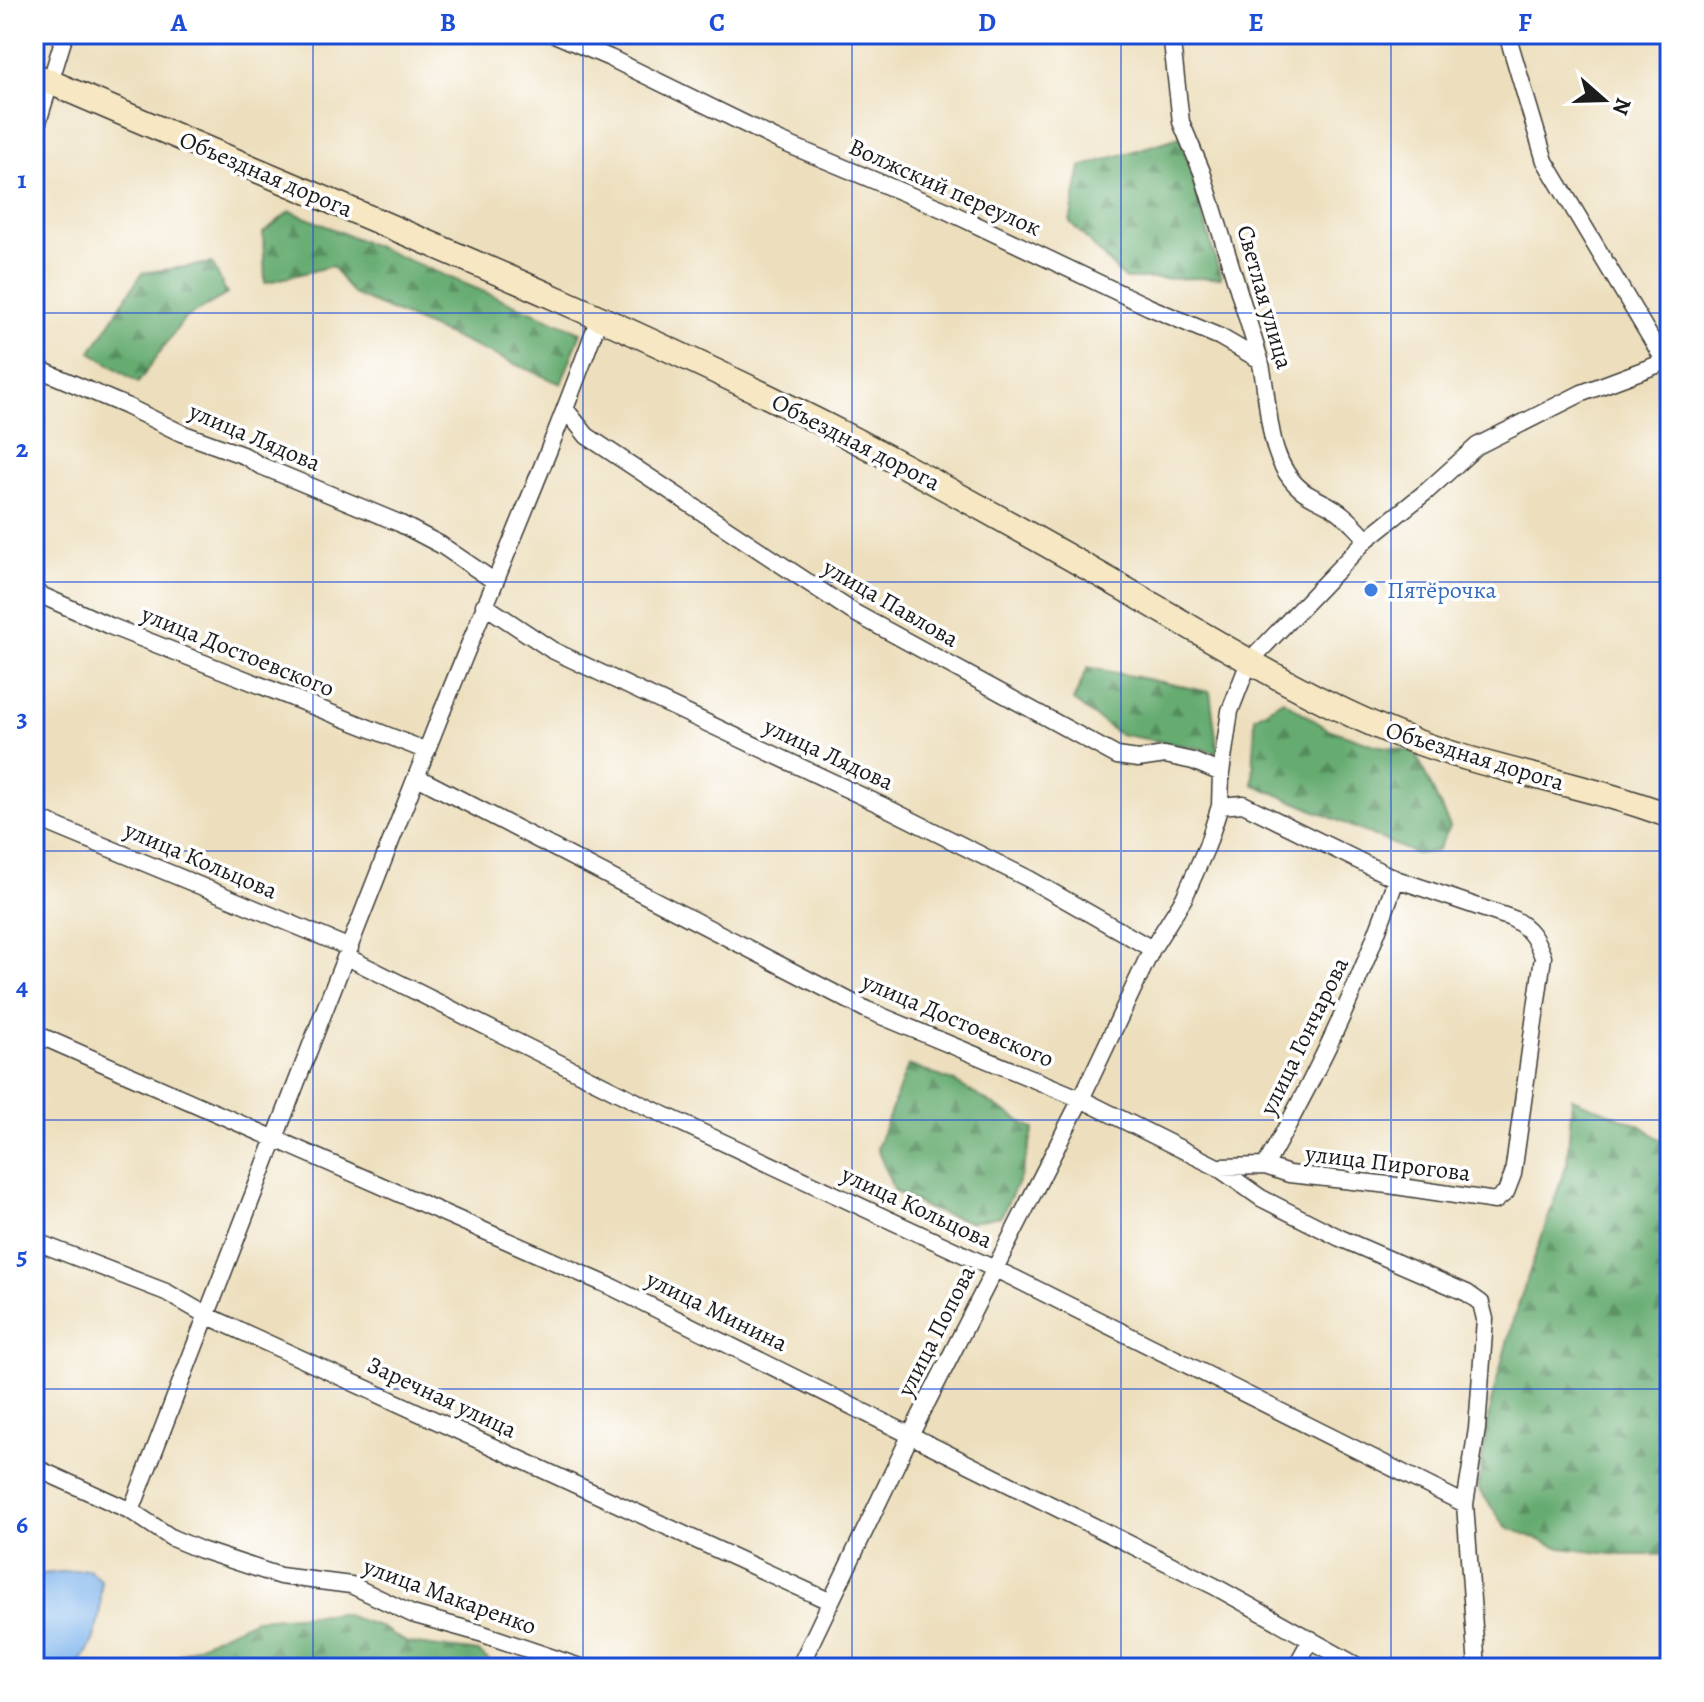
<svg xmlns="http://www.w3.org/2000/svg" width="1704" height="1702" font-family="Alegreya,serif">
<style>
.forest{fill:url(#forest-firs);stroke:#416446;stroke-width:2}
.water{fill:#7cb2eb;stroke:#4c6784;stroke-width:2}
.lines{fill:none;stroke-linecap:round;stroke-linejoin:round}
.street-casing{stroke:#3b3934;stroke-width:19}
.secondary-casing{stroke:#3b3934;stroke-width:27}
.street{stroke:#fff;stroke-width:16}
.secondary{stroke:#f7e8c3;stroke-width:24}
.grid{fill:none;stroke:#1d4ed8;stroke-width:2;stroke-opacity:0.55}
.shop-dot{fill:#3f7fe0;stroke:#fff;stroke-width:3}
.labels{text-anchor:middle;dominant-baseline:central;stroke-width:7;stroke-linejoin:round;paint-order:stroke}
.street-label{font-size:24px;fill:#1c1c1c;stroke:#fff}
.shop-label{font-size:24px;fill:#366cbe;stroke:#fff;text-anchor:start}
.neatline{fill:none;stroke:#1d4ed8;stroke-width:3}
.grid-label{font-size:26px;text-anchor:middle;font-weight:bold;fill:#1d4ed8}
</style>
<defs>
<pattern id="forest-firs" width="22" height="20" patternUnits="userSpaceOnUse" patternTransform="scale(2)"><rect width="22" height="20" fill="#66ac71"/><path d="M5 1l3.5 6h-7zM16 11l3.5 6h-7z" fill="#538b5c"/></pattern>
</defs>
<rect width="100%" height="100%" fill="#fff"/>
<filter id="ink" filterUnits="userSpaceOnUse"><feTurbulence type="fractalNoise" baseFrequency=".0125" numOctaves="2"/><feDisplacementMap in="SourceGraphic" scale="16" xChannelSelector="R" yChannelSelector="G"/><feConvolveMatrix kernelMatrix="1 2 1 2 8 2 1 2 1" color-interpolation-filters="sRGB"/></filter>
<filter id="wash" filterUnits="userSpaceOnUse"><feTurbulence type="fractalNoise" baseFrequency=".006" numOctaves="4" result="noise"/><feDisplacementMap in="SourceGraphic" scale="32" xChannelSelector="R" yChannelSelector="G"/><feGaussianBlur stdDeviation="1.8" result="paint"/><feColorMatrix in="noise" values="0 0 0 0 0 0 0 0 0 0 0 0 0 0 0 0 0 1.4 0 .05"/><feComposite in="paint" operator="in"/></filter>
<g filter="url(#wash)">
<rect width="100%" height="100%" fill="#eddfbd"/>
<path class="forest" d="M1180 137 1221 278 1125 279 1070 222 1081 167Z
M290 211 581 332 561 384 353 294 332 266 265 283 263 233Z
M212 263 227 294 184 319 138 383 91 352 142 273Z
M1088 667 1210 692 1218 752 1119 734 1073 701Z
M1283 700 1328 729 1375 745 1415 752 1450 827 1437 851 1416 854 1253 784 1255 717Z
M908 1065 953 1081 1034 1129 1021 1176 1001 1216 970 1222 931 1210 894 1191 877 1148Z
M1572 1098 1643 1127 1670 1147V1554L1666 1555H1620L1561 1548 1506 1527 1478 1488 1490 1406 1513 1320 1567 1163Z
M339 1613 378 1626 408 1643 479 1652 497 1668H167L176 1656 255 1619Z"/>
<path class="water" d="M88 1569 101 1580C102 1607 98 1661 66 1668 56 1670 44 1668 34 1668V1575Z"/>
</g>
<g filter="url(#ink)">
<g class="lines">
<g class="street-casing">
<path id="street" d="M554 34 610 58 780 141 945 210 1149 307 1220 337 1260 360
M1171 34 1181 122 1202 172 1260 360C1271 403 1264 461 1303 491 1311 497 1322 501 1330 506 1345 514 1356 527 1367 539
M1507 34 1545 161 1665 362
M34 135 65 34
M34 367 126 406 181 433 245 456 259 465 399 523 441 545 494 581
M566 410 587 436 853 612 1117 756 1138 759 1165 755 1193 761 1221 773
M34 592 110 626 427 751
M484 605 552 650 881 805 1029 879 1152 949
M417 777 867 1010 1081 1099 1217 1167 1261 1198 1340 1238 1467 1293 1481 1303 1485 1319 1477 1429 1465 1504 1477 1668
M1220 806 1243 804 1396 879 1511 918C1529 927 1536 938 1543 957L1513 1174 1506 1192 1495 1201 1389 1185 1289 1174 1265 1166
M34 817 350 948
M347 957 645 1106 1014 1278 1465 1504
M34 1033 612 1287 1214 1586 1361 1668
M1219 1167 1265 1166C1317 1075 1363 979 1396 879
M34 1241 166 1292 206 1315 829 1601
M34 1467 131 1511 172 1538 201 1550 280 1576 351 1585 412 1614 480 1633 583 1668
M131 1511C231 1250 332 989 435 729 490 591 550 455 600 315
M799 1668 911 1434 1081 1099 1152 949 1184 898 1207 846 1220 806 1221 773 1230 711 1249 662 1367 539 1427 491 1477 446 1582 393 1670 360
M1295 1668 1311 1639"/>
</g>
<g class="secondary-casing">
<path id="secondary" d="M34 75C305 193 581 300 845 435 941 484 1036 538 1130 592 1219 643 1305 698 1401 736 1488 770 1583 783 1670 816"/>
</g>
<use href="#street" class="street"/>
<use href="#secondary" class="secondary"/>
</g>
</g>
<path class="grid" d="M313 34V1668M583 34V1668M852 34V1668M1121 34V1668M1391 34V1668M34 313H1670M34 582H1670M34 851H1670M34 1120H1670M34 1389H1670"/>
<circle class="shop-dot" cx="1371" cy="590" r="8"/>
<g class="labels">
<g class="street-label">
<text transform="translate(266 174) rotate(23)">Объездная дорога</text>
<text transform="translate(945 187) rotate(24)">Волжский переулок</text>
<text transform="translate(1265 297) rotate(74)">Светлая улица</text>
<text transform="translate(255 437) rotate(23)">улица Лядова</text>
<text transform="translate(856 442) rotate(27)">Объездная дорога</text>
<text transform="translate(891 603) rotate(30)">улица Павлова</text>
<text transform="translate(238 651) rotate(22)">улица Достоевского</text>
<text transform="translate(829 754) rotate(25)">улица Лядова</text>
<text transform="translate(1475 756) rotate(17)">Объездная дорога</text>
<text transform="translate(201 860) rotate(23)">улица Кольцова</text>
<text transform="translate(958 1020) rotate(23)">улица Достоевского</text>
<text transform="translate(1304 1036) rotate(-64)">улица Гончарова</text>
<text transform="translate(1388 1163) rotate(7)">улица Пирогова</text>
<text transform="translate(917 1207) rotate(25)">улица Кольцова</text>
<text transform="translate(717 1311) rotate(26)">улица Минина</text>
<text transform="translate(936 1331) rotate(-63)">улица Попова</text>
<text transform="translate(442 1397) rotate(25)">Заречная улица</text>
<text transform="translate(450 1596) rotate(20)">улица Макаренко</text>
</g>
<g class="shop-label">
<text x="1387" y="590">Пятёрочка</text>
</g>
</g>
<rect width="1704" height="1702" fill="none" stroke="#fff" stroke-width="88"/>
<g transform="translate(1604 100) rotate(110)" stroke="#ffffff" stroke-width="6" paint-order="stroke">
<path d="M0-6L14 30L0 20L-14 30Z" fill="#1c1c1c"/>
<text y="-12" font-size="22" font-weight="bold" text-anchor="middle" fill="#1c1c1c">N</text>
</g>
<rect x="44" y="44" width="1616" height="1614" class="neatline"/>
<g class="grid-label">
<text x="179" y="31">A</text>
<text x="448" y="31">B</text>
<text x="717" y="31">C</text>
<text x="987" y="31">D</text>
<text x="1256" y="31">E</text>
<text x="1525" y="31">F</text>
<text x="22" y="188">1</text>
<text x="22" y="457">2</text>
<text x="22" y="726">3</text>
<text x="22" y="995">4</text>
<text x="22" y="1264">5</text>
<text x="22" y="1533">6</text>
</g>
</svg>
